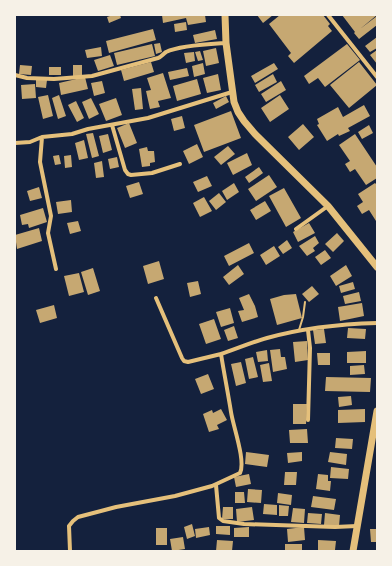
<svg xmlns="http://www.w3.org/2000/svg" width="392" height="566" font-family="'Titillium Web',sans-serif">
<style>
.building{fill:#c6a872}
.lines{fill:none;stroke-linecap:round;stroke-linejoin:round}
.service{stroke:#e5c07b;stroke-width:2}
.minor{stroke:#e5c07b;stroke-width:4}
.trunk{stroke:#e5c07b;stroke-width:7}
</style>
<rect width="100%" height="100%" fill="#14213d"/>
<path class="building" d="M113 15H120L121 18 109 23 107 17Z
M162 15H205L206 22 188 25 186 18 163 23Z
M257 15H273L263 23Z
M280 15H323L330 24 328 26 332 31 294 63 288 56 291 53 269 24Z
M342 15H377L360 29 377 16V25L359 39 354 33 355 32Z
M186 22 187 30 175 32 174 24Z
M153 29 156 40 109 53 106 41Z
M215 30 217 39 195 43 193 35Z
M377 37V48L370 52 365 46Z
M160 43 162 52 156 54 154 44Z
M152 44 155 56 117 65 114 53Z
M347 44 360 60 325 87 318 78 309 84 304 76Z
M101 47 102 56 87 58 85 50Z
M216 48 219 63 206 66 203 51Z
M377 50V64L370 55Z
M200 51 203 60 198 61 195 52Z
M194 52 195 61 186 63 184 53Z
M110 55 114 66 98 71 94 60Z
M151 62 154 72 124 81 121 70Z
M359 62 377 85 349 108 330 85Z
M203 63 205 74 194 77 192 66Z
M274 63 278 69 255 83 251 76Z
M20 65 32 66 31 75 19 74Z
M73 65H82V76H73Z
M49 67H61V75H49Z
M187 68 189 76 170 80 168 72Z
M163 73 171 98 158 101 160 107 150 109 146 91 151 90 147 78Z
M218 74 221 90 207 93 203 78Z
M273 74 277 82 259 92 255 85Z
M85 77 88 89 61 95 59 83Z
M197 79 201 94 177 101 173 86Z
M36 80H47L46 88 36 87Z
M102 81 105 93 94 96 91 83Z
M281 81 286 90 266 102 261 94Z
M35 84 36 98 22 99 21 85Z
M141 88 143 109 135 110 132 89Z
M48 95 53 116 43 119 38 97Z
M59 95 66 116 58 119 52 98Z
M280 95 289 109 270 122 261 108Z
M226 96 229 102 216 109 213 103Z
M91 98 99 114 89 119 82 102Z
M116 98 122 115 106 121 99 104Z
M76 101 84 118 77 122 68 105Z
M364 105 370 116 348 128 350 131 339 136 338 134 327 141 317 125 319 124 317 119 338 107 343 117Z
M231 111 241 138 204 152 194 125Z
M182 116 185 128 174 131 171 119Z
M129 123 137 143 125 148 117 128Z
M303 124 314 137 299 150 288 137Z
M369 125 373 133 362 139 358 132Z
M93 133 99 156 92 158 86 134Z
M108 134 112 150 103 153 99 136Z
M355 134 377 167V178L366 185 355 169 350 172 345 164 350 161 339 145Z
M84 140 88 158 79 160 75 143Z
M197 144 203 157 189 164 183 151Z
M228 146 235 154 221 165 214 157Z
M147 147 148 151H154L155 162 150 163V166L142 167 139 149Z
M247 153 252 165 233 175 227 163Z
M59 155 61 164 55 165 53 156Z
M71 155 72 167 65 168 64 156Z
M117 157 119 167 110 169 108 159Z
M102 161 104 177 96 178 94 163Z
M259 167 263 173 249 183 245 177Z
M269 175 277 187 256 201 248 189Z
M207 176 212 186 198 192 193 182Z
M139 182 143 194 130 198 126 186Z
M234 183 239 192 227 200 222 191Z
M375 183 377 185V220L376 221 369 210 362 214 357 206 363 202 358 194Z
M39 187 42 198 30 201 27 191Z
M284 188 301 218 286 227 269 196Z
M219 193 226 202 216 210 209 201Z
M204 197 212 211 200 217 193 203Z
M71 200 72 212 58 214 56 202Z
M265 201 271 211 256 220 250 210Z
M43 208 47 222 29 228 28 224 22 225 20 215Z
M78 221 81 231 70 234 67 223Z
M309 223 315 233 298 242 293 232Z
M39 228 42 241 17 249 15 235Z
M337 233 344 241 333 252 325 244Z
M315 236 319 243 313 248 315 251 307 256 299 246Z
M287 240 292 248 283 254 278 247Z
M249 243 254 253 229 266 224 256Z
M274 246 280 256 266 265 260 255Z
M325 250 331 258 321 265 315 257Z
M159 261 164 279 148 284 143 266Z
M238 265 244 274 229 285 223 277Z
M346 265 352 276 336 286 330 276Z
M93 268 100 291 88 295 81 272Z
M79 273 84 292 69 296 64 276Z
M198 281 201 294 190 297 187 283Z
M353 282 355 289 341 293 339 286Z
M312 286 319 294 309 302 302 294Z
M359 292 361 301 345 304 343 296Z
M249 294 255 306 258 317 242 322 238 311 244 310 239 298Z
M296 294 302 318 277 325 270 299 284 295Z
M362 303 364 316 340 321 338 307Z
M54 305 57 318 40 323 36 310Z
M230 308 234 323 221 327 216 312Z
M214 319 221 339 206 344 199 324Z
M234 326 238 338 228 341 224 330Z
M348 328 366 329 365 339 347 338Z
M324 329 326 343 315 344 313 330Z
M307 341 308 360 295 362 293 342Z
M280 349 281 357H285L287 369 273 372 270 350Z
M267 350 268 361 258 362 256 352Z
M366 351V363H347V352Z
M317 353H330V365H318Z
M253 357 258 377 249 379 245 359Z
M241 362 246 383 236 386 231 364Z
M269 363 272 381 263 382 260 365Z
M364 365 365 374 350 375V366Z
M208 374 214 389 201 394 195 379Z
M326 377 371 378 370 392 325 391Z
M351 396 352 405 339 407 338 397Z
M293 404H307L306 424H293Z
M221 409 227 420 217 425 219 429 209 432 203 414 212 410 213 413Z
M365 409V422L338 423V410Z
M307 429 308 443H290L289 430Z
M336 438 353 439 352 449 335 448Z
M246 452 269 455 267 467 245 464Z
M302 452V461L288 463 287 453Z
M330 452 347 454 346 465 328 462Z
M331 467 349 469 348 479 330 478Z
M285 472H297L296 485H284Z
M249 474 251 484 236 487 234 477Z
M318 474 328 475V481H331L330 491 316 489Z
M248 489 262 490 261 503 247 502Z
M235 492H244L245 503H235Z
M278 493 292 495 291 505 277 503Z
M313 496 336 499 334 510 311 507Z
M264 504 277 505V515L263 514Z
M279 505 289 506 288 516H279Z
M223 507H233V519H222Z
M252 507 254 520 237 522 236 509Z
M293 508 305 509 304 523 291 522Z
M308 513 322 514 321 524 307 523Z
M325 513 340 515 339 526 324 525Z
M192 524 195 536 187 539 184 527Z
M216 526H230V535L216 534Z
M209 527 210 535 196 538 195 529Z
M249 527V537H234V528Z
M304 527 305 540 288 542 287 529Z
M156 528H167V545H156Z
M370 529H377V542H371Z
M183 537 185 549 172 551 170 539Z
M217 540 233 541 232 551H216Z
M318 540 336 541 335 550 318 551Z
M285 544H302V551H285Z"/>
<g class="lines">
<path class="service" d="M299 330 303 317 305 302"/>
<path class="minor" d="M328 15 377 77
M15 75 27 78 54 79 92 76 158 58C161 57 163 54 166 52 181 45 210 44 226 43
M112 125 125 170 128 174 131 175 152 173 180 164
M42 137 40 162 51 216 48 233 56 269
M15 143 30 142 42 137 72 134 88 129 148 118 232 92
M296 229 328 206
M156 298 182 358 184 361 188 362 221 354
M308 420 310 348 308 330
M216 485 219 518 223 521 244 524 335 527 357 526
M70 551 69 526 73 521 78 517 116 507 175 496 212 486 240 473C246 461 233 426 231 412 228 393 224 373 221 354 236 349 252 342 267 338 303 328 340 324 377 323"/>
<path class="trunk" d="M225 15 226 43 234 102 238 112 244 121 255 134 328 206 377 267
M353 551 377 411"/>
</g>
<rect width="392" height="566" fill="none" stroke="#f6f1e7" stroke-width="32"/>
</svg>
